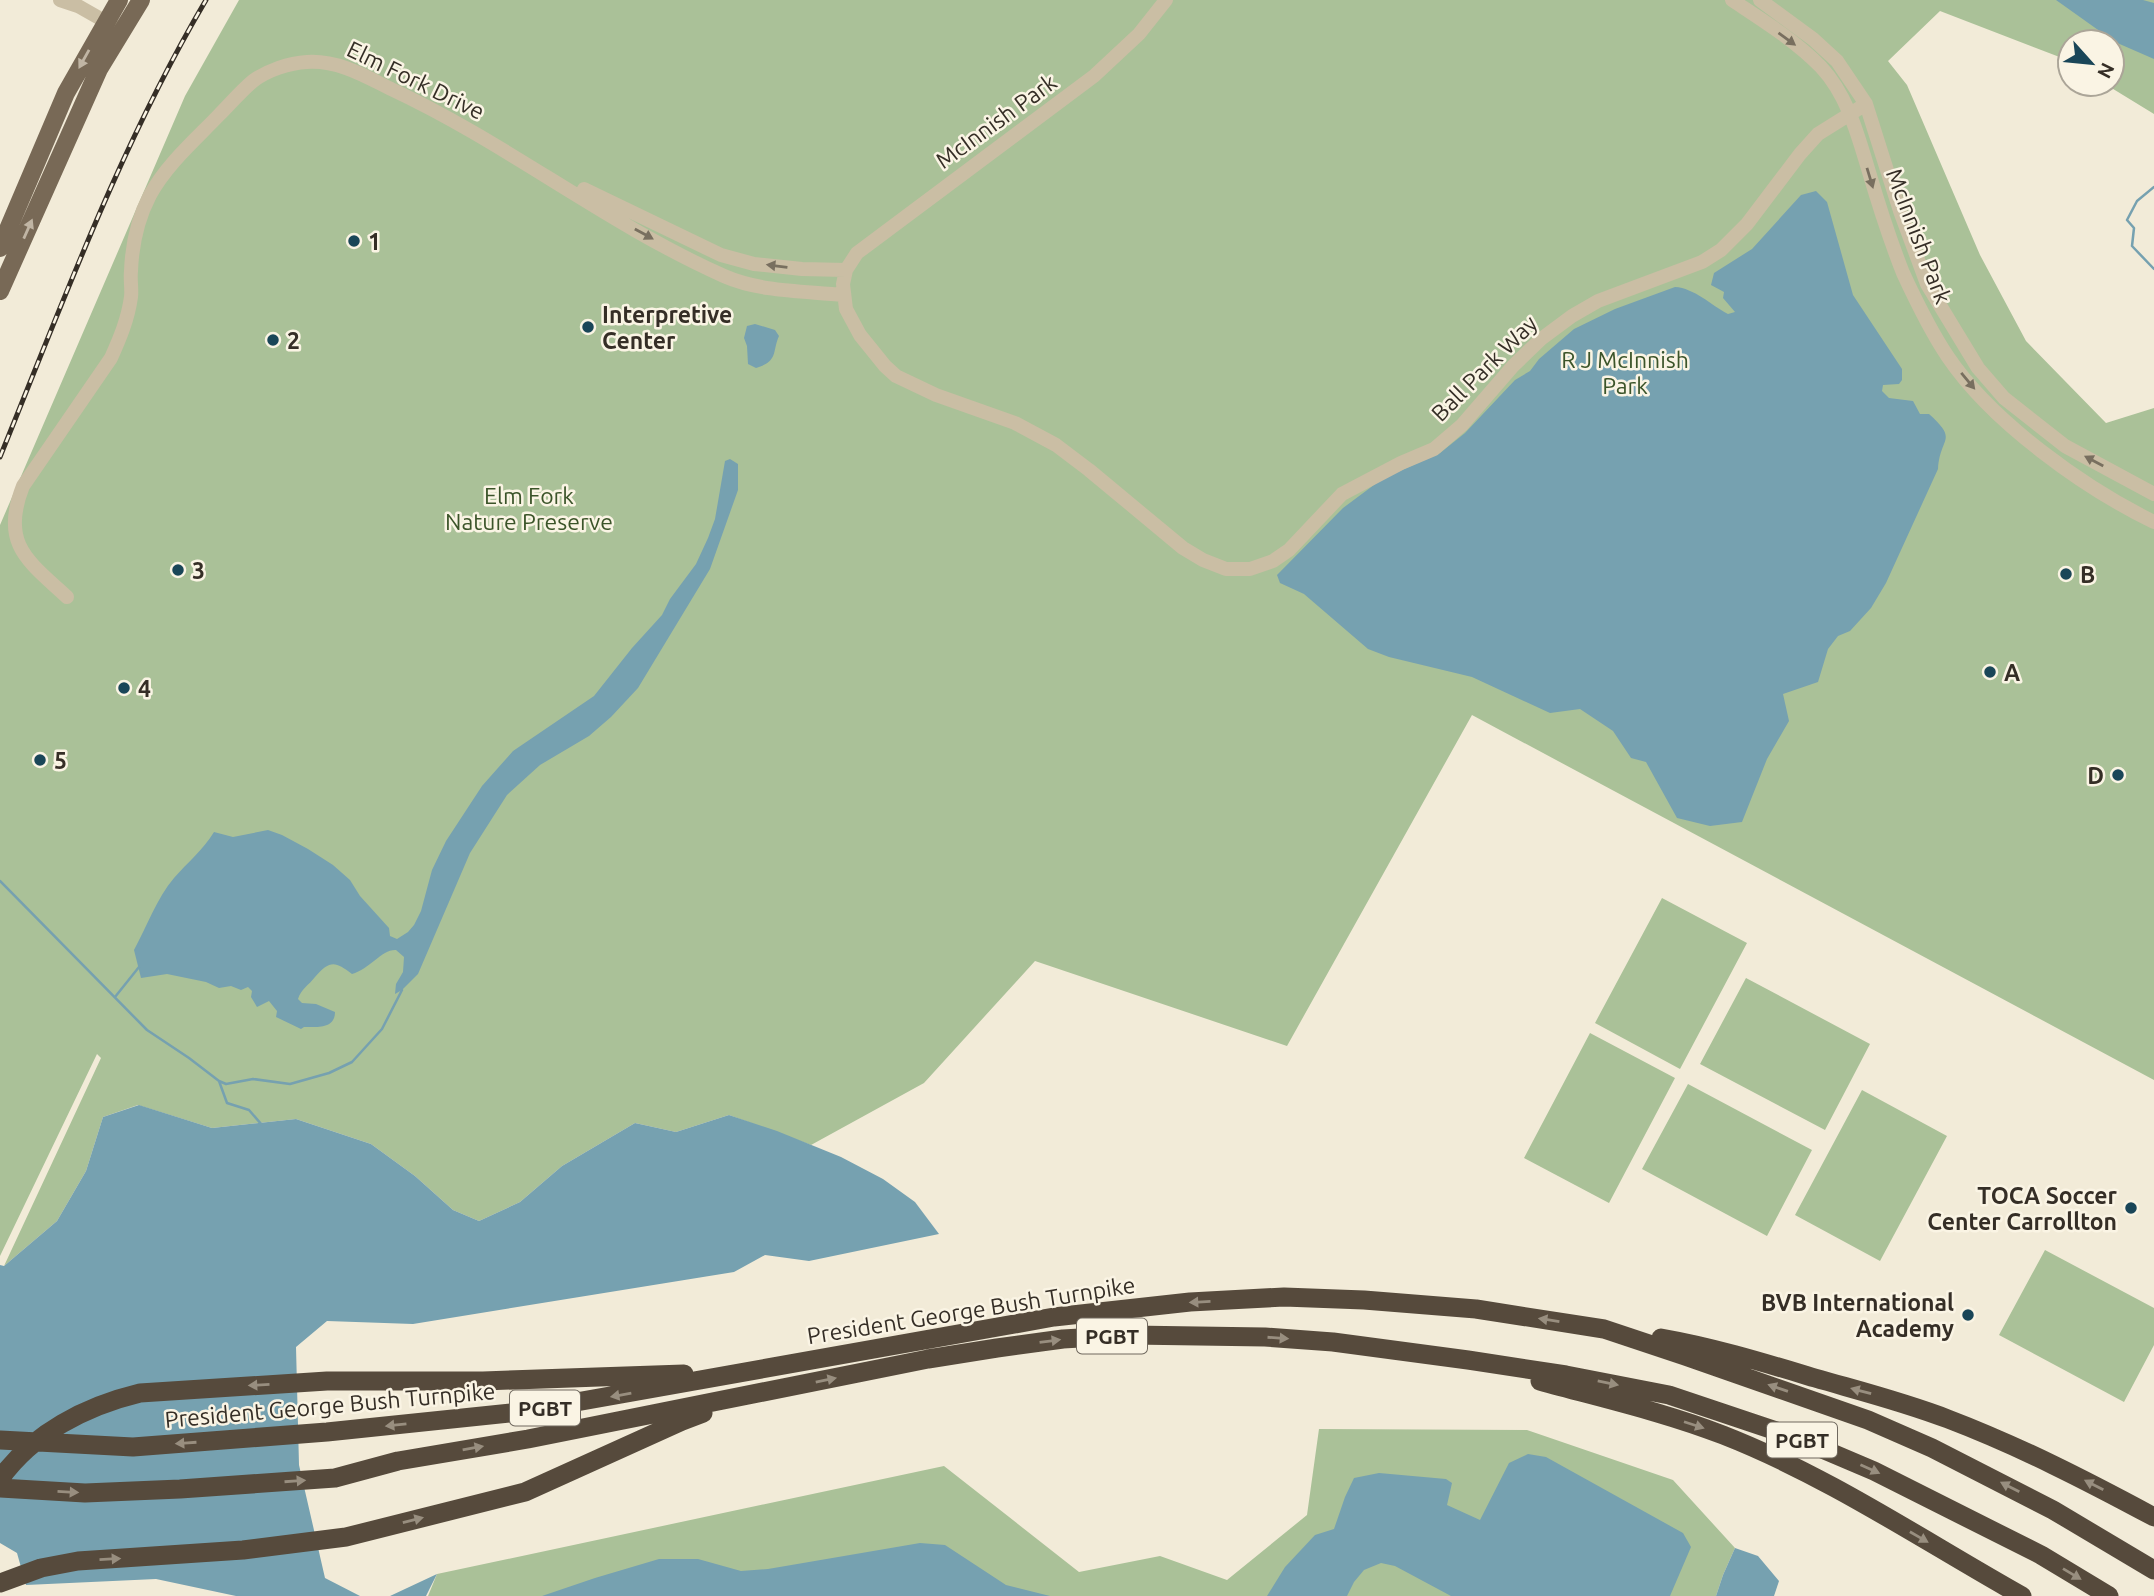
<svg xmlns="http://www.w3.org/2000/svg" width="2154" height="1596" font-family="Ubuntu,sans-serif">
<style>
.green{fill:#aac198}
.water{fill:#76a1b0}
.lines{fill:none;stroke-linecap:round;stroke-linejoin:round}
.stream{stroke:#76a1b0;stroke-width:2.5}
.minor{stroke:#cabea4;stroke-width:14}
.major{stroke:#786956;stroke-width:18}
.highway{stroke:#564a3c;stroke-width:19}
.rail-casing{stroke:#352e26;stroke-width:5}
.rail{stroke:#faf4e4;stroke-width:2.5;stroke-dasharray:8;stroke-linecap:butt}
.oneway{fill:#786f5f}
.oneway2{fill:#c0b5a4}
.oneway3{fill:#988e7f}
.poi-dot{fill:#1a4658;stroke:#faf4e4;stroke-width:2.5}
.labels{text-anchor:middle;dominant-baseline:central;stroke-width:5;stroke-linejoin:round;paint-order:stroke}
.shield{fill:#faf4e4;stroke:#70695f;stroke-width:2}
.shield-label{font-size:21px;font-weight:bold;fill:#352e26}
.street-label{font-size:23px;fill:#352e26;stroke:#faf4e4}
.poi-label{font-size:23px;font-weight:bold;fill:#352e26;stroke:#faf4e4;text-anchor:start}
.park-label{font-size:23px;fill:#3b5429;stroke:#faf4e4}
</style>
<rect width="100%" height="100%" fill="#f2ebd8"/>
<path class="green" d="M239 0H2154V114L2105 84H2112V42H2070V61L1940 11 1888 61 1907 85 1980 255 2026 341 2106 423 2154 408V1080L1472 715 1287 1046 1035 961 924 1083 811 1145 729 1115 676 1132 635 1123 562 1166 520 1202 479 1221 453 1210 415 1176 371 1144 296 1119 212 1128 138 1105 103 1117 86 1171 57 1221 4 1266 101 1058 97 1054 0 1256V525L185 96Z
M1662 898 1747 943 1680 1069 1595 1023Z
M1746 978 1870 1044 1825 1130 1700 1064Z
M1590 1033 1675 1078 1609 1203 1524 1158Z
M1688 1084 1812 1150 1767 1236 1642 1169Z
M1862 1090 1947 1136 1880 1261 1795 1215Z
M2045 1250 2154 1308V1345L2124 1402 1999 1335Z
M1319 1429 1527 1430 1673 1480 1735 1548 1723 1575 1716 1596H428L437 1574 944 1466 1079 1572 1160 1556 1227 1580 1307 1515Z"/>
<path class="water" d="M2056 0H2143L2154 3V59L2115 42Z
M1816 191 1827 202 1853 295 1902 369V380L1899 384 1883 385 1882 391 1889 398 1913 401 1920 414H1929C1959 441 1940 436 1938 469L1886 583 1871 608 1850 631 1838 636 1828 649 1818 682 1783 694 1789 721 1767 759 1742 822 1710 826 1677 818 1646 762 1631 758 1613 731 1580 709 1550 713 1472 677 1389 657 1368 649 1304 594 1280 583 1277 575 1343 508 1382 479 1440 453 1465 433 1515 380 1530 371 1539 359 1574 329 1615 309 1675 287C1694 288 1711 305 1728 314L1735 312 1723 298 1724 292 1711 285 1714 273 1752 249 1801 195Z
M755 324 775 330 779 336C772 351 779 361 756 368L748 364 747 346 744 338 747 326Z
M730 459 738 464V490L710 569 638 688 611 717 589 736 540 765 507 795 470 853 418 974 402 990 395 994 396 984 403 972 404 957 396 950C382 949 370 969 352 974 335 961 330 960 315 977 309 985 301 989 298 999L302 1003 316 1004 335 1012C335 1029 317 1027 304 1027L301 1029 276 1017 277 1011 269 1001 257 1007 251 997 252 991 248 987 241 990 231 986 219 988 206 982 167 974 141 978 134 950C147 926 157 898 174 878 188 862 203 850 214 832L233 837 268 830 282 835 308 849 333 865 350 880 360 896 389 928 390 936 397 939 408 932 414 925 421 911 432 870 446 841 482 786 513 751 594 696 632 648 662 615 670 599 696 564 708 538 715 519 725 461Z
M139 1105 212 1128 296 1119 371 1144 415 1176 453 1210 479 1221 520 1202 562 1166 635 1123 676 1132 729 1115 777 1131 841 1157 883 1179 915 1202 939 1234 809 1261 765 1255 734 1272 413 1324 327 1321 296 1347 299 1465 325 1578 360 1596H236L156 1579 26 1585 17 1553 0 1543V1265L4 1266 57 1221 86 1171 103 1117Z
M1528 1454 1546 1457 1683 1533 1691 1547 1670 1596H1451L1395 1566 1381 1563 1364 1570 1354 1582 1347 1596H1267L1285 1567 1315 1535 1334 1529 1345 1497 1354 1478 1379 1473 1446 1479 1452 1483 1447 1505 1480 1520 1509 1463Z
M920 1543 945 1545 1006 1585 1050 1596H542L595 1578 659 1559H698L741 1571 768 1569Z
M1735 1548 1758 1556 1779 1581 1774 1596H1716L1723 1575Z
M437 1574 426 1596H390Z"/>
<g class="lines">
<path class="stream" d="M2154 187 2137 201 2127 220 2134 228 2132 246 2154 269
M0 881 147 1030 189 1058 219 1081 227 1103 249 1110 262 1125
M115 997 139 967
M219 1081 226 1084 253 1079 290 1084 329 1073 352 1062 382 1029 402 990"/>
<path class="minor" d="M60 0 78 6 115 27
M1166 0 1139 34 1094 76 857 253 846 270 843 284 846 309 860 335 885 366 896 376 936 395 1015 423 1056 445 1089 470 1183 548 1203 560 1226 569H1250L1273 561 1289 550 1342 494 1401 463 1434 449 1462 425 1513 366 1541 339 1572 316 1598 301 1702 262 1721 250 1747 224 1800 154 1818 134 1866 104
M1732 0C1762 20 1796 41 1821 67 1848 96 1858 136 1869 172 1879 206 1890 240 1903 273 1916 301 1931 332 1948 357 1992 422 2084 488 2154 522
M1760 0 1813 39 1837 61 1866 104 1900 211 1927 284 1978 368 2004 398 2065 446 2154 494
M584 189 721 255 754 264 802 269 846 270
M67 597C28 561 0 544 23 486L111 358C120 338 128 319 131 297 132 289 130 280 131 271 132 245 138 218 150 195 167 164 195 140 219 115 230 104 241 91 253 81 268 70 289 63 307 62 338 60 365 76 391 89 507 143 607 224 724 276 760 292 805 291 843 295"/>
<path class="major" d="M0 248 66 93 119 0
M0 291 99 69 141 0"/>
<path class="highway" d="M1661 1338C1713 1347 1765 1363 1815 1378 1860 1391 1904 1402 1948 1419 2019 1446 2087 1481 2154 1517
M1540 1381C1601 1398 1664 1412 1723 1435 1828 1476 1924 1541 2022 1596
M0 1440 133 1447 327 1432 520 1412 1054 1317 1190 1302 1284 1297 1364 1300 1476 1309 1604 1329 1685 1356 1868 1420 1932 1448 2053 1510 2154 1570
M0 1479C33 1433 86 1406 140 1393L327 1381H483L684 1374
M0 1488 85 1493 180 1489 335 1478 398 1461 528 1439 928 1359 997 1348 1063 1339 1131 1335 1265 1337 1333 1342 1468 1360 1566 1375 1669 1395 1794 1437 1874 1471 2041 1555 2109 1596
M0 1583 41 1568 78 1561 243 1550 346 1537 525 1492 682 1421 703 1413"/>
<g class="rail-casing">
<path id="rail" d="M0 457C63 302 121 144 206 0"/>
</g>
<use href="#rail" class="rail"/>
</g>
<defs><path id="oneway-solid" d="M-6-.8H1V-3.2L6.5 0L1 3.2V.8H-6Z" transform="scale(1.75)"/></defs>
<g class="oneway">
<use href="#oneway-solid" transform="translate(1787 39) rotate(36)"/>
<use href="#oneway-solid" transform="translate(1870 178) rotate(73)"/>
<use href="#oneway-solid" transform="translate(644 234) rotate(29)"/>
<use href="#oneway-solid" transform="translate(777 266) rotate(-173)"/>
<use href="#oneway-solid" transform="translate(1968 381) rotate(50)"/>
<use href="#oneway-solid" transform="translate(2094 461) rotate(-152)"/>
</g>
<g class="oneway2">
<use href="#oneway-solid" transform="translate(84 59) rotate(119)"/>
<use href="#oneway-solid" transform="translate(28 229) rotate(-66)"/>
</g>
<g class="oneway3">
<use href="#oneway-solid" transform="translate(1200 1302) rotate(177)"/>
<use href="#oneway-solid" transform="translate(1549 1320) rotate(-171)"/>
<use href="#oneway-solid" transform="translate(1278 1338) rotate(4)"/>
<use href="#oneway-solid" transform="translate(1050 1341) rotate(-7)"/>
<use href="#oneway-solid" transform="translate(826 1380) rotate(-12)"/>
<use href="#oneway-solid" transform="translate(1608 1383) rotate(11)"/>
<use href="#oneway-solid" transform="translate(259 1385) rotate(177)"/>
<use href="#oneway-solid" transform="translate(1778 1388) rotate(-161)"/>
<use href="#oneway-solid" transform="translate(1861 1391) rotate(-165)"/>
<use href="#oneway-solid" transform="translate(621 1395) rotate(170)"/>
<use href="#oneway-solid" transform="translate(396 1425) rotate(174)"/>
<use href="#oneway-solid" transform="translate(1694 1425) rotate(18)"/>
<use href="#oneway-solid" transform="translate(186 1443) rotate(176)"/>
<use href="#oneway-solid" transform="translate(473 1448) rotate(-10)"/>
<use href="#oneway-solid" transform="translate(1870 1469) rotate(24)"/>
<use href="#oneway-solid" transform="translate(295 1481) rotate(-4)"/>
<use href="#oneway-solid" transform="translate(2094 1485) rotate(-153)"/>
<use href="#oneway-solid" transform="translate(2010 1487) rotate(-153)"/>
<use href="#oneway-solid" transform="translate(68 1492) rotate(3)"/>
<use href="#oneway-solid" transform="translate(413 1520) rotate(-14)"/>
<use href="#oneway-solid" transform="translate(1919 1537) rotate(30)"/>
<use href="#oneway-solid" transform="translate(110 1559) rotate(-3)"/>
<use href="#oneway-solid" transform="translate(2072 1574) rotate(31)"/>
</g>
<g class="poi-dot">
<circle cx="354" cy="241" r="7"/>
<circle cx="588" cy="327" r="7"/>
<circle cx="273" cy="340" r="7"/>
<circle cx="178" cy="570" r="7"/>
<circle cx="2066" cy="574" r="7"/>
<circle cx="1990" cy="672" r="7"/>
<circle cx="124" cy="688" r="7"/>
<circle cx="40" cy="760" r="7"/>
<circle cx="2118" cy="775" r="7"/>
<circle cx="2131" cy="1208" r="7"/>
<circle cx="1968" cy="1315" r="7"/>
</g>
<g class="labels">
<g class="shield">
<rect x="1077" y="1318.5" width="70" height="35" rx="5"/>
<rect x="510" y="1390.5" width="70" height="35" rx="5"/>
<rect x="1767" y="1422.5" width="70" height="35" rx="5"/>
</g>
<g class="shield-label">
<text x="1112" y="1336">PGBT</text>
<text x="545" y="1408">PGBT</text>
<text x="1802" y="1440">PGBT</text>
</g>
<g class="street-label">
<text transform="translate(416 80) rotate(26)">Elm Fork Drive</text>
<text transform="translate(996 121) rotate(-36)">McInnish Park</text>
<text transform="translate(1919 236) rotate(69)">McInnish Park</text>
<text transform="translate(1484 368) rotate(-45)">Ball Park Way</text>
<text transform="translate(971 1310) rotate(-9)">President George Bush Turnpike</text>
<text transform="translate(330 1405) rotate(-5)">President George Bush Turnpike</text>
</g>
<g class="poi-label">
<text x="368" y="241">1</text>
<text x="602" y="314">Interpretive<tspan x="602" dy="26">Center</tspan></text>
<text x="287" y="340">2</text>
<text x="192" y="570">3</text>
<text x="2080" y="574">B</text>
<text x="2004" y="672">A</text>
<text x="138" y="688">4</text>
<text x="54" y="760">5</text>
<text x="2104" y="775" text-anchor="end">D</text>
<text x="2117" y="1195" text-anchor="end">TOCA Soccer<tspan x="2117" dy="26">Center Carrollton</tspan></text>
<text x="1954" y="1302" text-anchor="end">BVB International<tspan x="1954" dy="26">Academy</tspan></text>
</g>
<g class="park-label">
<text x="1625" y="359">R J McInnish<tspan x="1625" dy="26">Park</tspan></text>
<text x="529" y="495">Elm Fork<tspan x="529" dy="26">Nature Preserve</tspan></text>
</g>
</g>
<g transform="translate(2091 63) rotate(117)"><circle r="33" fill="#faf4e4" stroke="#aba598" stroke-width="2"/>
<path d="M0-5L12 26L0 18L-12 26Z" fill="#1a4658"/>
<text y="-10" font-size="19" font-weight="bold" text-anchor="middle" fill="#352e26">N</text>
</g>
</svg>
